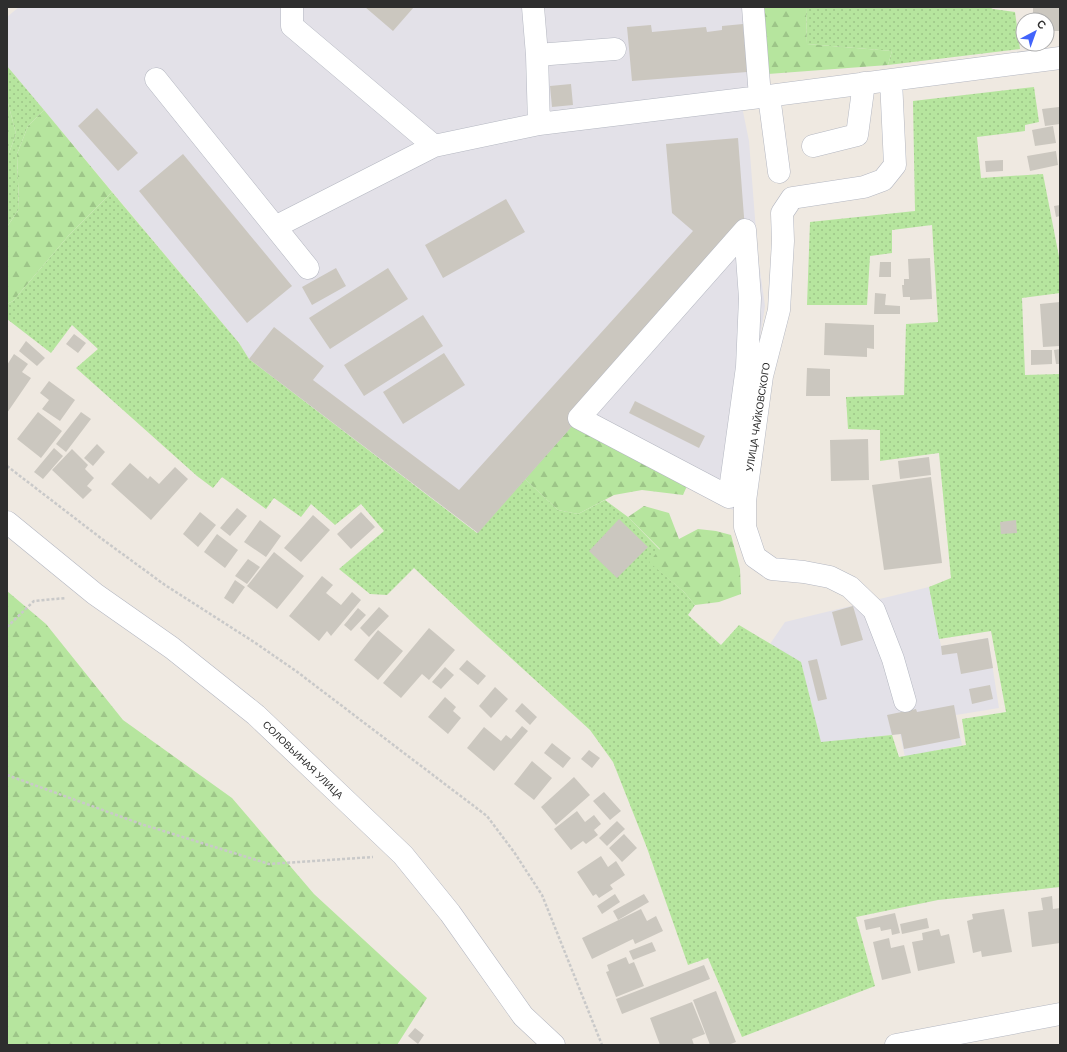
<svg xmlns="http://www.w3.org/2000/svg" width="1067" height="1052" font-family="'DM Sans',sans-serif">
<style>
.industrial{fill:#e3e1e8}
.grass{fill:url(#grass-dots)}
.forest{fill:url(#forest-firs)}
.wetland{fill:url(#wetland-marsh)}
.building{fill:#cbc7bf}
.lines{fill:none;stroke-linecap:round;stroke-linejoin:round}
.minor-casing{stroke:#b4b7c1;stroke-width:23}
.path{stroke:#c9c9c9;stroke-width:2.5;stroke-dasharray:3 2;stroke-linecap:butt}
.minor{stroke:#fff;stroke-width:22}
.labels{text-anchor:middle;dominant-baseline:central;stroke-width:3;stroke-linejoin:round;paint-order:stroke}
.street-label{font-size:10px;fill:#2e2e2e;stroke:#fff}
</style>
<defs>
<pattern id="grass-dots" width="8" height="8" patternUnits="userSpaceOnUse"><rect width="8" height="8" fill="#b6e59e"/><path d="M2 2h.1M6 6h.1" fill="none" stroke="#9dc588" stroke-width="1.8" stroke-linecap="round"/></pattern>
<pattern id="forest-firs" width="22" height="20" patternUnits="userSpaceOnUse"><rect width="22" height="20" fill="#b6e59e"/><path d="M5 1l3.5 6h-7zM16 11l3.5 6h-7z" fill="#9dc588"/></pattern>
<pattern id="wetland-marsh" width="20" height="14" patternUnits="userSpaceOnUse"><rect width="20" height="14" fill="#b6e59e"/><path d="M1 5h8M5 5V1M11 12h8M15 12V8" fill="none" stroke="#9dc588"/></pattern>
</defs>
<rect width="100%" height="100%" fill="#efe9e1"/>
<path class="industrial" d="M19 7H761L769 90 739 92 749 141 758 257 765 306 733 510 592 437 478 533 249 359 239 343 7 66V17Z
M929 587 941 646 988 638 999 708 956 715 962 745 905 757 900 734 821 743 801 663 770 644 785 622Z"/>
<path class="grass" d="M806 7H989L993 9 1015 12 1020 49 888 65 892 51 807 44Z
M7 66 44 110 28 126 17 154 19 209 7 227V153H9L16 134 7 99Z
M1034 87 1039 122 1025 125V131L977 137 981 178 1043 174 1060 262V293L1022 298 1025 375 1060 374V887L938 900 856 917 875 986 742 1037 708 958 688 965 647 848 613 762 590 730 477 627 414 568 387 595 370 594 339 569 384 531 361 504 335 525 311 504 301 517 274 498 266 509 222 477 213 488 197 476 76 368 98 349 72 325 51 353 7 319V304L13 301 69 235 112 192 239 343 249 359 477 533 525 479 558 510 578 514 605 500 628 517 660 550 650 562 684 592 695 605 688 615 721 645 739 625 801 662 821 742 892 735 899 757 966 745 962 719 1006 712 991 631 939 639 929 587 951 578 939 453 880 461V430L848 429 846 397 904 395 906 324 938 322 932 225 892 230V253L870 256 867 305H807L810 222 915 211 913 101Z"/>
<path class="forest" d="M761 7H806L807 44 892 51 888 65 768 74Z
M44 110 112 192 69 235 13 301 7 304V227L19 209 17 154 28 126Z
M579 418 687 486 683 495 642 490 614 495 578 514 558 510 525 479Z
M644 506 669 513 679 539 698 529 716 531 731 535 740 569 741 594 719 602 695 605 684 592 649 562 660 549 628 517Z
M7 591 46 624 123 720 232 798 314 894 427 998 397 1045H7Z"/>
<path class="wetland" d="M7 99 16 134 9 153H7Z"/>
<path class="building" d="M365 7H414L393 31Z
M1033 7H1060V31H1047V20H1033Z
M743 24 747 72 632 81 627 27 651 25 652 32 706 27 707 32 722 30V26Z
M571 84 573 105 552 107 550 86Z
M1059 107 1060 124 1045 126 1042 109Z
M97 108 138 153 118 171 78 126Z
M1053 126 1056 143 1035 146 1032 130Z
M738 138 745 230 478 533 249 359 274 327 324 366 313 380 459 490 693 231 672 213 666 144Z
M1056 151 1058 165 1030 171 1027 156Z
M183 154 292 286 247 323 139 191Z
M1003 160V171L986 172 985 161Z
M506 199 525 232 443 278 425 245Z
M1060 205V216L1056 217 1054 206Z
M930 258 932 299 910 300V297H903L902 285H904V279H909L908 259Z
M880 262H891V277H879Z
M336 268 346 286 312 305 302 287Z
M388 268 408 299 330 349 309 318Z
M875 293 886 294 885 305 900 306V314H874Z
M1060 302V346L1043 347 1040 304Z
M423 315 443 346 364 396 344 365Z
M825 323 874 325V349L867 348V357L824 355Z
M74 334 86 343 78 353 66 344Z
M26 341 45 358 37 366 19 351Z
M1060 349V364H1056L1054 350Z
M1031 350H1052V364L1031 365Z
M444 353 465 385 403 424 383 392Z
M14 354 28 364 22 372 31 378 7 413V365Z
M807 368 830 369V396H806Z
M49 381 75 400 60 421 42 409 49 400 40 393Z
M635 401 705 436 699 448 629 413Z
M38 412 62 431 41 458 17 439Z
M81 412 91 419 66 452 56 444Z
M868 439 869 480 831 481 830 440Z
M97 444 105 452 93 466 84 458Z
M54 448 63 456 43 479 34 472Z
M72 449 88 465 85 469 94 478 87 486 92 490 83 499 52 470Z
M929 457 931 475 900 479 898 461Z
M130 463 148 479 150 476 159 484 175 467 188 479 151 520 111 484Z
M931 477 942 563 884 570 872 485Z
M237 508 247 516 230 536 220 528Z
M200 512 216 525 198 547 183 534Z
M361 512 375 527 351 549 337 534Z
M313 515 330 530 301 562 284 548Z
M619 519 648 547 617 578 589 551Z
M260 520 281 536 266 557 244 542Z
M1016 520 1017 533 1001 534 1000 522Z
M217 534 238 550 225 568 204 552Z
M274 552 304 576 277 609 247 586Z
M248 559 260 567 247 584 235 576Z
M322 576 333 585 326 593 341 605 352 592 361 600 331 636 327 631 319 641 289 616Z
M235 580 245 587 233 604 224 598Z
M853 606 863 640 841 646 832 612Z
M379 607 389 616 369 637 360 628Z
M358 608 366 615 351 631 344 625Z
M429 628 455 650 429 680 422 674 401 698 383 683Z
M378 630 403 651 378 680 354 660Z
M988 638 993 668 961 674 957 653 942 655 941 646Z
M817 659 827 699 818 701 808 661Z
M467 660 486 676 478 685 459 669Z
M445 667 454 675 441 689 432 682Z
M990 685 993 699 972 704 969 689Z
M495 687 508 699 491 718 479 706Z
M445 697 456 707 453 711 461 718 448 734 428 717Z
M522 703 537 717 530 725 515 711Z
M954 705 960 738 904 749 901 734 892 735 887 715 916 709 917 712Z
M522 726 528 731 494 771 467 748 484 727 501 741 506 735 511 739Z
M552 743 571 758 563 768 544 753Z
M589 750 600 758 592 768 581 759Z
M532 761 552 778 534 800 514 784Z
M574 777 590 795 556 825 541 807Z
M604 792 621 811 610 820 593 801Z
M577 811 585 822 594 815 601 824 594 830 598 835 586 844 583 841 571 850 554 829Z
M617 821 625 829 607 846 599 838Z
M624 834 637 848 622 862 609 848Z
M601 856 608 867 616 861 625 875 610 885 613 889 599 898 596 894 593 896 577 872Z
M615 894 620 902 602 914 597 906Z
M644 894 649 902 618 920 613 911Z
M1052 896 1053 909 1060 908V943L1032 947 1028 912 1043 910 1041 898Z
M641 909 647 921 656 916 663 931 635 944 633 939 592 959 582 938Z
M1004 909 1012 952 982 957 981 951 973 953 967 921 973 919 972 914Z
M895 913 900 933 892 935 891 929 881 931 880 927 866 930 864 920Z
M927 918 929 928 902 934 900 924Z
M939 929 941 936 949 934 955 963 918 971 912 942 923 940 922 933Z
M889 938 891 948 904 945 911 973 882 980 873 942Z
M652 942 656 951 633 960 629 951Z
M626 957 629 964 634 962 644 986 616 997 606 972 609 971 607 965Z
M704 965 710 979 622 1014 616 999Z
M716 991 736 1042 728 1045H710L693 1000Z
M692 1002 705 1034 692 1039 694 1045H660L650 1018Z
M415 1028 424 1035 418 1044 408 1036Z"/>
<g class="lines">
<g class="minor-casing">
<path id="minor" d="M292 7V26L434 146
M533 7 537 55 539 124
M753 7 760 97
M537 55 615 49
M156 79 308 268
M891 80 895 165 883 180 864 187 792 198 782 213 783 241 779 310 762 376 745 501V527L755 557 772 569 804 572 830 577 850 587 874 610 893 659 905 701
M769 96 779 172
M813 146 857 135 864 83
M275 227 434 146 539 124 760 97 1060 58
M745 230 750 298 747 367 729 497 579 418Z
M7 522 95 594 172 648 256 715 338 793 403 855 450 913 523 1016 554 1045
M896 1045 1060 1014"/>
</g>
<path class="path" d="M7 466 102 539 165 585 254 642 296 671 487 816 514 852 542 895 602 1045
M7 627 34 601 66 598
M7 775 141 824 269 864 373 857"/>
<use href="#minor" class="minor"/>
</g>
<g class="labels">
<g class="street-label">
<text transform="translate(758 417) rotate(-81)">УЛИЦА ЧАЙКОВСКОГО</text>
<text transform="translate(303 760) rotate(44)">СОЛОВЬИНАЯ УЛИЦА</text>
</g>
</g>
<rect width="1067" height="1052" fill="none" stroke="#2e2e2e" stroke-width="16"/>
<g transform="translate(1035 32) rotate(41)"><circle r="19" fill="#ffffff" stroke="#ababab"/>
<path d="M0-3L7 15L0 10L-7 15Z" fill="#4264fb"/>
<text y="-6" font-size="11" font-weight="bold" text-anchor="middle" fill="#2e2e2e">С</text>
</g>
</svg>
